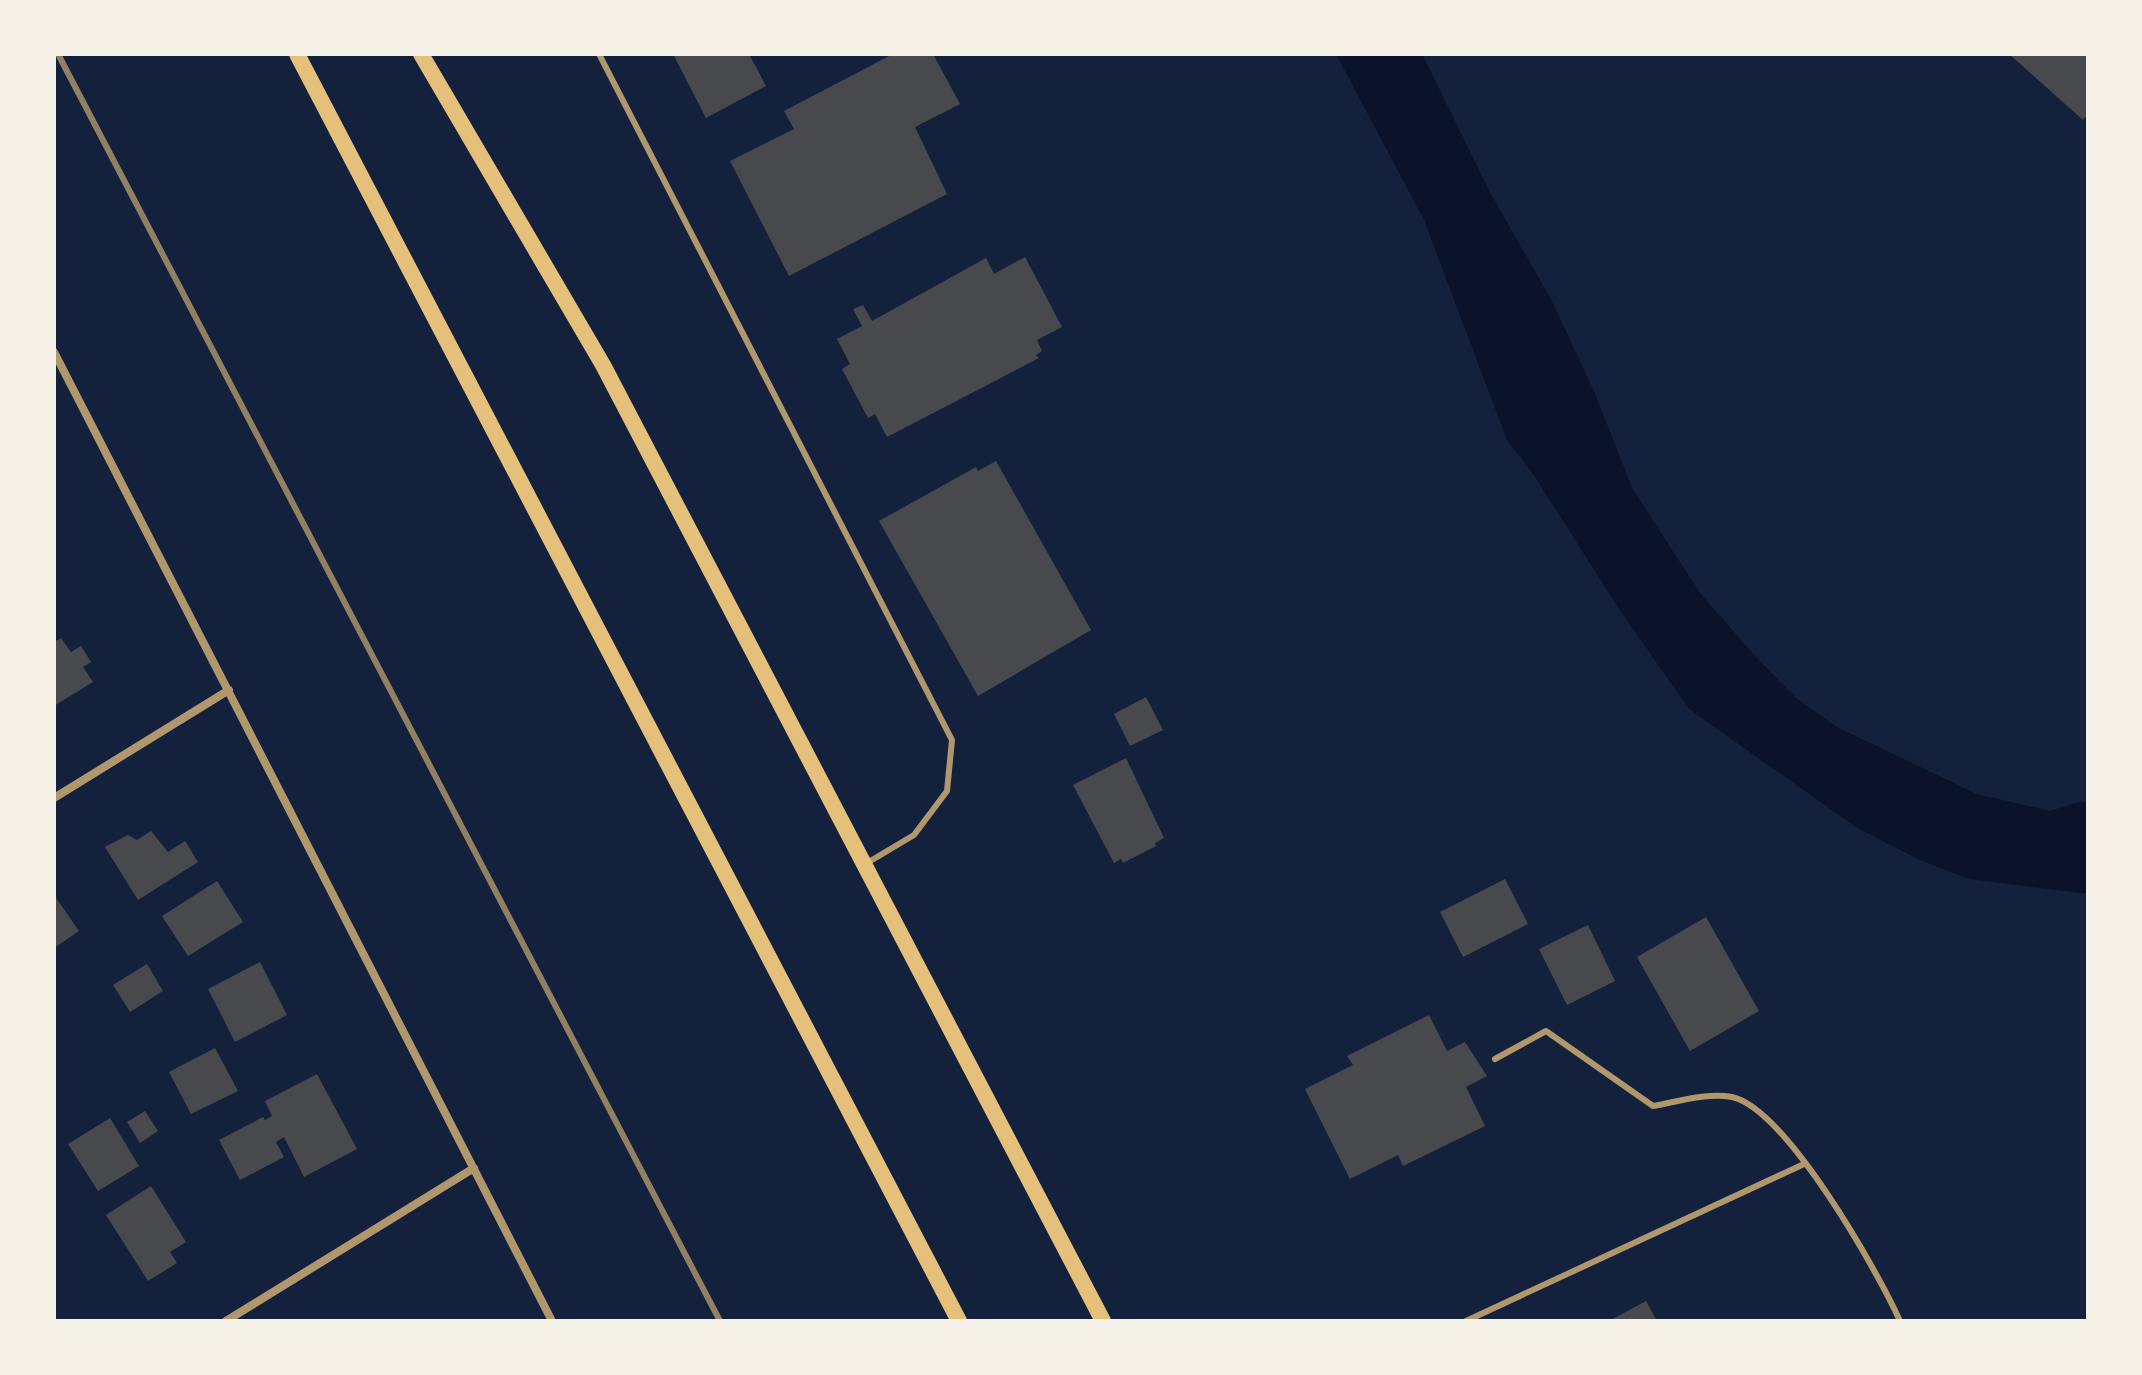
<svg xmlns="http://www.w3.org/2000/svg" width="2142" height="1375" font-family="'Playfair Display',serif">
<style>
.water{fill:#0b132b}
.building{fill:#48494c}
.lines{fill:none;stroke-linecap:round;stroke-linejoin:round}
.service{stroke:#b1986c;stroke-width:6}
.minor{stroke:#b1986c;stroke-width:8}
.secondary{stroke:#e5c07b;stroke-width:16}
.rail{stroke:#918062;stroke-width:6}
</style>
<rect width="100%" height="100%" fill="#14213d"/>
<path class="water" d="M1336 54H1422L1492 196 1552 301 1594 391 1632 488 1700 593 1756 657 1796 698 1837 727 1977 794 2050 811 2079 802H2088V894L1969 879 1920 860 1857 828 1689 709 1621 612 1533 474 1507 440 1424 220Z"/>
<path class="building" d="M673 54H749L766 86 706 118Z
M893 54H933L960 104 915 127 947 194 789 276 730 161 794 129 784 111Z
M2009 54H2088V114L2083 120Z
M1025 257 1062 327 1037 340 1042 351 1036 355 1039 358 887 437 875 414 868 418 842 369 850 364 837 339 862 326 853 309 863 305 872 321 986 258 994 274Z
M996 461 1091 630 978 696 879 521 976 467 978 471Z
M61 638 71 652 81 646 91 662 83 667 93 682 54 706V642Z
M1146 697 1163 730 1130 746 1114 714Z
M1126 758 1164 838 1155 843 1156 846 1123 863 1121 859 1114 863 1073 785Z
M151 831 168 852 185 841 198 862 138 900 105 847 128 835 137 840Z
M1505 879 1528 924 1463 957 1440 912Z
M217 881 243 922 188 956 162 916Z
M54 895 79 931 54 948Z
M1706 917 1759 1011 1690 1051 1637 957Z
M1588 925 1615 981 1567 1005 1539 949Z
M260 962 287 1015 235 1042 208 989Z
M147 964 163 991 130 1012 113 985Z
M1429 1015 1447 1051 1465 1042 1487 1076 1466 1087 1485 1126 1403 1166 1398 1155 1350 1179 1305 1089 1353 1065 1347 1056Z
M215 1048 238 1091 191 1114 169 1072Z
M317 1074 357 1149 304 1177 284 1137 276 1142 284 1157 240 1180 219 1140 263 1117 265 1120 272 1116 265 1101Z
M145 1111 158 1131 140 1143 127 1122Z
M110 1118 139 1166 98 1191 68 1144Z
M151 1186 186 1242 170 1252 177 1263 148 1281 106 1215Z
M1646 1301 1657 1321H1609Z"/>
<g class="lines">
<path class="service" d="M599 54 952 740 947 791 914 835 867 863
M1495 1059 1546 1031 1653 1106C1676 1102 1708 1092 1732 1097 1786 1109 1877 1270 1900 1321
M1466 1321 1804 1164"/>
<path class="minor" d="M54 352 552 1321
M54 798 229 690
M226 1321 474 1168"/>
<path class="secondary" d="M297 54 959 1321
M421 54 603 365 1103 1321"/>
<path class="rail" d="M58 54 720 1321"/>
</g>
<rect width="2142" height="1375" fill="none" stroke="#f6f1e7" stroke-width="112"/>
</svg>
